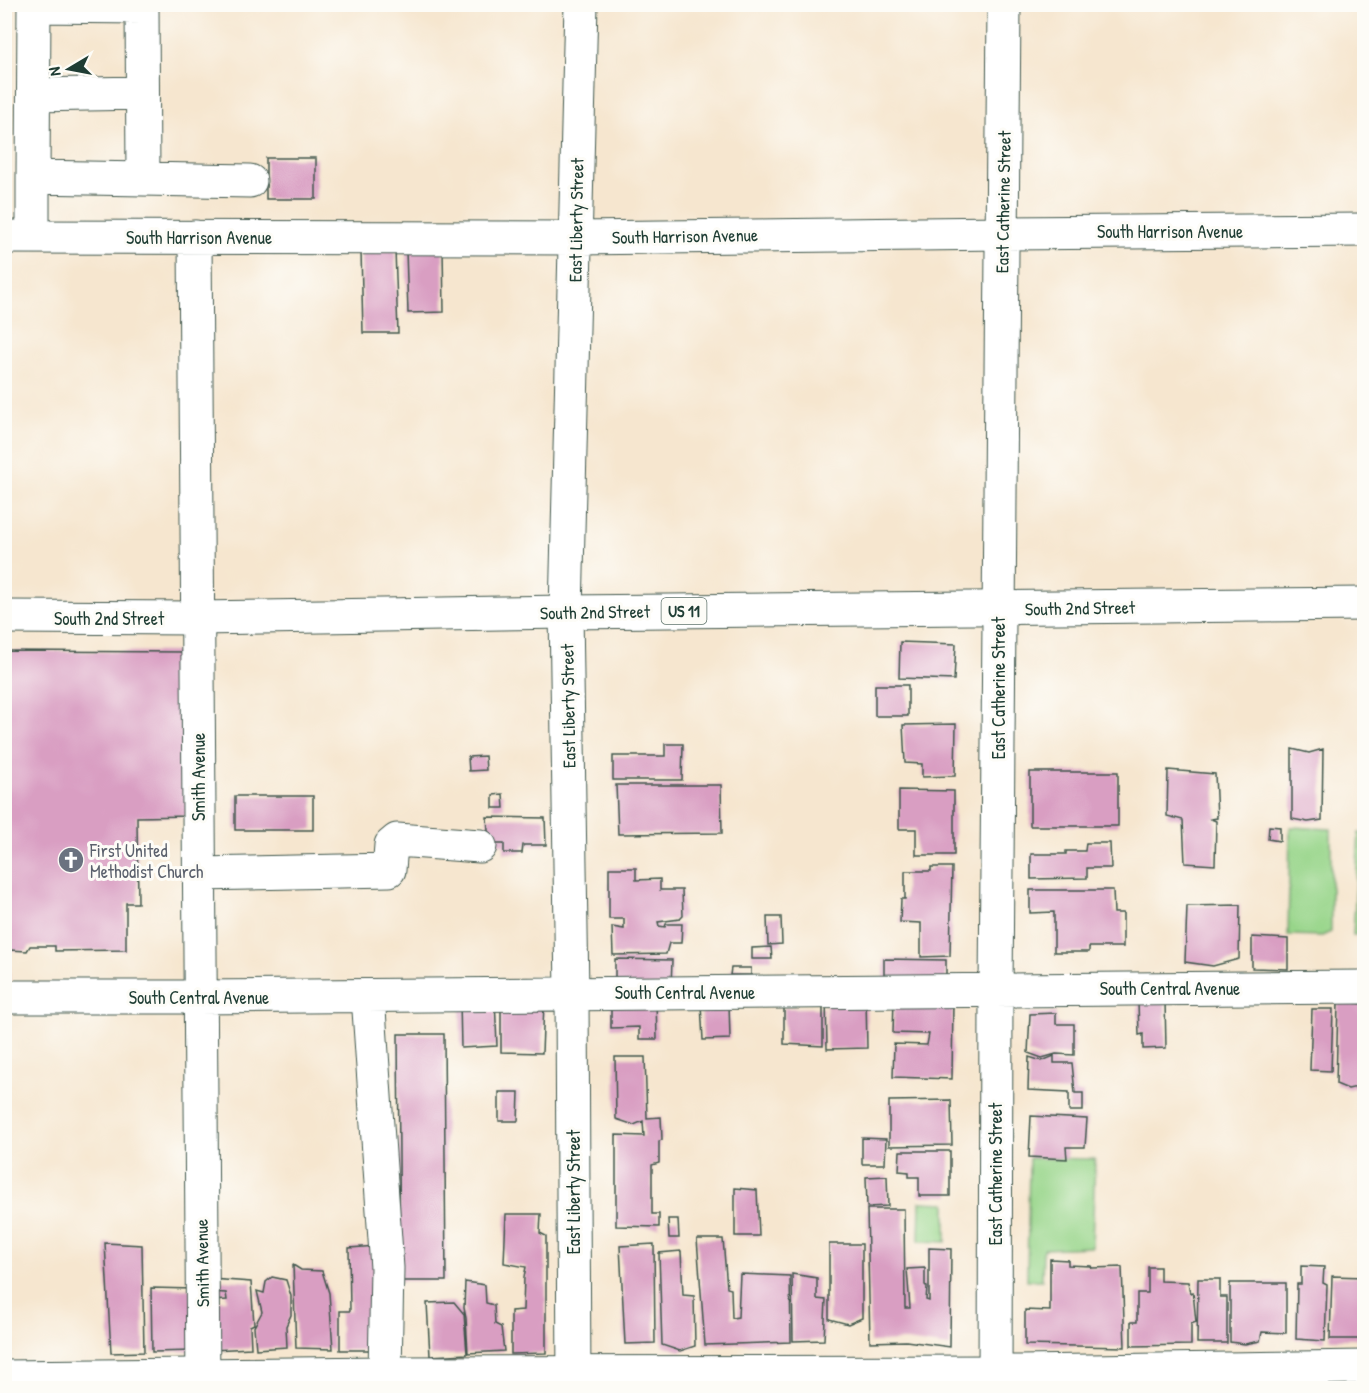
<svg xmlns="http://www.w3.org/2000/svg" width="1369" height="1393" font-family="'Patrick Hand',sans-serif">
<style>
.green{fill:#98d58a;stroke:#5c895f;stroke-width:1.5}
.building{fill:#d99ec2}
.lines{fill:none;stroke-linecap:round;stroke-linejoin:round}
.minor-casing{stroke:#3f564b;stroke-width:35}
.major-casing{stroke:#3f564b;stroke-width:35}
.minor{stroke:#fff;stroke-width:33}
.major{stroke:#fff;stroke-width:33}
.labels{text-anchor:middle;dominant-baseline:central;stroke-width:6;stroke-linejoin:round;paint-order:stroke}
.shield{fill:#fdfcf7;stroke:#62766e;stroke-width:1.5}
.shield-label{font-size:16px;font-weight:bold;fill:#1f3d34}
.street-label{font-size:18px;fill:#1f3d34;stroke:#fdfcf7}
.worship-label{font-size:18px;fill:#5b616d;stroke:#fdfcf7;text-anchor:start}
</style>
<rect width="100%" height="100%" fill="#fdfcf7"/>
<filter id="ink" filterUnits="userSpaceOnUse"><feTurbulence type="fractalNoise" baseFrequency=".0167" numOctaves="2"/><feDisplacementMap in="SourceGraphic" scale="12" xChannelSelector="R" yChannelSelector="G"/><feConvolveMatrix kernelMatrix="1 2 1 2 8 2 1 2 1" color-interpolation-filters="sRGB"/></filter>
<filter id="wash" filterUnits="userSpaceOnUse"><feTurbulence type="fractalNoise" baseFrequency=".008" numOctaves="4" result="noise"/><feDisplacementMap in="SourceGraphic" scale="24" xChannelSelector="R" yChannelSelector="G"/><feGaussianBlur stdDeviation="1.35" result="paint"/><feColorMatrix in="noise" values="0 0 0 0 0 0 0 0 0 0 0 0 0 0 0 0 0 1.4 0 .05"/><feComposite in="paint" operator="in"/></filter>
<g filter="url(#wash)">
<rect width="100%" height="100%" fill="#f6e6cf"/>
<path class="green" d="M1290 827 1331 829V932L1322 936 1288 935Z
M1359 833H1364V935H1353Z
M1029 1158 1095 1159 1092 1247 1043 1249 1042 1280H1027Z
M920 1202 946 1203V1242L919 1241Z"/>
<g id="blocks">
<path class="building" d="M266 158H316V199H266Z
M443 249 444 312 408 313 406 250Z
M395 250 398 333H363L361 251Z
M900 642 956 644 954 680 899 678Z
M4 651 189 652 192 816 137 817 138 903H126V950L55 951V946H30L27 951 10 950 9 997 4 994Z
M875 685H908V716H875Z
M956 724 955 776 922 777V764L905 763 903 725Z
M665 744H683L682 780H613V756H665Z
M1292 749 1309 753 1323 749 1322 820 1308 822 1292 819Z
M485 756 486 770 469 771 468 757Z
M1168 770 1215 774 1217 818 1211 819 1216 821 1215 865 1185 863 1183 820 1167 816Z
M1030 772H1118V826H1030Z
M616 785H721L722 833 618 834Z
M899 790 954 791V855H916V829H899Z
M503 794 504 808H493V795Z
M235 796H313V830H235Z
M487 817 545 818 546 845H523L522 853H504V844H489Z
M1269 826 1280 827V841L1268 839Z
M1086 843H1110L1111 868H1087V878L1031 879V854H1066V851H1085Z
M931 867H952L950 956 921 957V923L900 922 901 899H905V871H931Z
M609 868H636V880L660 879V890H682L683 916 680 919 658 922 659 926 665 927 666 924H682L681 943H669L666 954 613 955 612 927 624 929V919H609Z
M1030 890H1113L1114 913H1123V947H1089V952H1054V912L1030 913Z
M1240 905 1239 959 1213 966 1185 962 1187 906Z
M767 917H781L782 944 768 945Z
M1252 937 1288 939V969L1252 968Z
M771 947 772 959H752V948Z
M615 959 672 960 671 987 615 986Z
M884 959 946 960V984H884Z
M731 968H751V975H730Z
M866 998 867 1048 827 1049 826 999Z
M894 998 953 1000 952 1079 893 1077 894 1044 927 1045 929 1034 893 1033Z
M495 999 497 1046 461 1048 460 1000Z
M611 1000H656L657 1039H639V1027L611 1028Z
M1165 1000 1166 1048 1143 1049V1034L1139 1035 1138 1001Z
M1338 1002 1364 1004 1362 1086 1348 1089 1336 1084Z
M501 1003H544L542 1053 501 1052Z
M729 1003 730 1039 703 1040 701 1004Z
M784 1008H823V1046L784 1044Z
M1312 1009H1333L1331 1071 1310 1070Z
M1056 1013V1024H1074V1055L1056 1054 1042 1058 1028 1053 1030 1014Z
M398 1034H444L446 1281H400Z
M1054 1056V1063H1072L1075 1093H1083V1111H1069V1092L1028 1090 1029 1057 1042 1061Z
M615 1057H645L647 1118 661 1117 662 1140 659 1141V1163L652 1165V1214H659V1227L616 1226V1135L644 1136 643 1121 634 1125 616 1119Z
M499 1092H519L518 1121H499Z
M951 1100 952 1145 889 1146V1101Z
M1031 1116 1087 1119 1085 1147H1066L1067 1159 1029 1157Z
M862 1138 886 1139 885 1164H862Z
M900 1151H950V1196H919V1177H909V1172L899 1171Z
M887 1176 888 1206 867 1207 866 1177Z
M735 1188 757 1190 759 1236H735Z
M867 1209H904L905 1308H910L907 1269 925 1268V1285L927 1287 926 1300 929 1301V1248L951 1249 950 1347 906 1341 870 1342Z
M506 1214H541L540 1233 546 1236V1353L511 1354V1311L523 1310 524 1277 526 1267 504 1263Z
M668 1219H678L679 1238H669Z
M697 1239H723L727 1288 731 1289 732 1318 738 1317 740 1274 790 1276 791 1342 705 1345Z
M105 1243 142 1245 144 1352 111 1353Z
M654 1244 655 1343 625 1344 620 1246Z
M829 1244H862V1318L848 1324 829 1319Z
M377 1246V1350H340V1311H350L349 1248Z
M681 1251 683 1295 694 1296 695 1346 680 1351 662 1345 659 1253Z
M1050 1259 1068 1260V1265L1091 1266 1092 1268 1122 1267 1125 1347 1025 1345V1310L1050 1311Z
M293 1265 301 1270 322 1271 329 1293 333 1349 296 1348Z
M1301 1266 1324 1267 1323 1283 1327 1285 1325 1341 1296 1339 1297 1284H1301Z
M1148 1267H1160V1281L1188 1282 1190 1293 1193 1292 1196 1322 1191 1324V1345L1131 1346V1322H1137V1293H1148Z
M792 1274 817 1278V1299L826 1300 824 1340 793 1341Z
M1332 1276 1364 1277 1363 1339H1330Z
M272 1277 286 1280 291 1296V1315L286 1326 287 1347 256 1349 254 1327 262 1312 257 1291 264 1293 266 1282Z
M211 1279 251 1282 254 1324 250 1326 251 1348 212 1350 211 1301 227 1300 226 1293 211 1292Z
M1198 1279H1220V1297H1227V1343H1197Z
M465 1282 485 1285 486 1303 494 1305 495 1324 501 1327 504 1351 468 1353 466 1318 464 1308Z
M1230 1283H1286V1333L1262 1332 1260 1341 1245 1344 1230 1342Z
M151 1288 193 1289V1351L152 1352Z
M454 1302 464 1314 467 1354 430 1356 427 1303Z"/>
</g>
</g>
<g filter="url(#ink)">
<use href="#blocks" fill-opacity="0" stroke="#3f564b" stroke-width="1.5"/>
<g class="lines">
<g class="minor-casing">
<path id="minor" d="M34 6 142 7
M34 95 142 93
M33 177 34 4
M143 179 250 181
M4 237 576 238 1002 233 1364 230
M33 237V177L143 179 142 4
M195 237 203 1388
M199 874 389 870 391 845 397 840 480 846
M368 996 387 1268 385 1373
M4 997H199L1364 987
M574 1388 572 993 566 612 581 4
M995 1388 996 989 1004 4"/>
</g>
<g class="major-casing">
<path id="major" d="M4 617 198 618 566 612 1364 604
M4 1377 385 1373 1020 1372 1364 1367"/>
</g>
<use href="#minor" class="minor"/>
<use href="#major" class="major"/>
</g>
</g>
<defs>
<g id="church-disc" transform="scale(1.35)"><circle r="9.5" fill="#6b7280" stroke="#fdfcf7"/><path d="M-1.2-6h2.4v3.5h3.3v2.4h-3.3V6h-2.4V-.1h-3.3v-2.4h3.3Z" fill="#fff"/></g>
</defs>
<g fill-rule="evenodd">
<use href="#church-disc" x="71" y="860"/>
</g>
<g class="labels">
<rect class="shield" x="661.5" y="598" width="45" height="26" rx="4.5"/>
<g class="shield-label">
<text x="684" y="611">US 11</text>
</g>
<g class="street-label">
<text transform="translate(1003 202) rotate(-89)">East Catherine Street</text>
<text transform="translate(576 220) rotate(-89)">East Liberty Street</text>
<text x="1170" y="231">South Harrison Avenue</text>
<text transform="translate(685 236) rotate(-1)">South Harrison Avenue</text>
<text x="199" y="237">South Harrison Avenue</text>
<text transform="translate(1080 608) rotate(-1)">South 2nd Street</text>
<text transform="translate(595 612) rotate(-1)">South 2nd Street</text>
<text x="109" y="618">South 2nd Street</text>
<text transform="translate(998 688) rotate(-90)">East Catherine Street</text>
<text transform="translate(568 706) rotate(-91)">East Liberty Street</text>
<text transform="translate(198 777) rotate(-90)">Smith Avenue</text>
<text x="1170" y="988">South Central Avenue</text>
<text x="685" y="992">South Central Avenue</text>
<text x="199" y="997">South Central Avenue</text>
<text transform="translate(995 1174) rotate(-90)">East Catherine Street</text>
<text transform="translate(573 1192) rotate(-90)">East Liberty Street</text>
<text transform="translate(202 1263) rotate(-91)">Smith Avenue</text>
</g>
<g class="worship-label">
<text x="90" y="850">First United<tspan x="90" dy="21">Methodist Church</tspan></text>
</g>
</g>
<rect width="1369" height="1393" fill="none" stroke="#fdfcf7" stroke-width="24"/>
<g transform="translate(69 69) rotate(260)" stroke="#fdfcf7" stroke-width="4.5" paint-order="stroke">
<path d="M0-4.5L10 22L0 15L-10 22Z" fill="#1f3d34"/>
<text y="-9" font-size="16" font-weight="bold" text-anchor="middle" fill="#1f3d34">N</text>
</g>
</svg>
